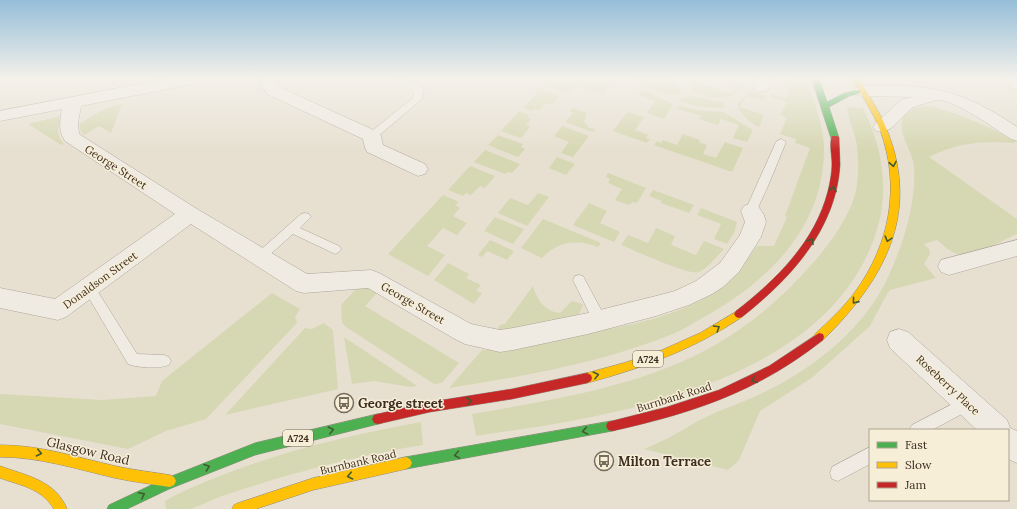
<svg xmlns="http://www.w3.org/2000/svg" width="1017" height="509" font-family="Lora,serif">
<style>
.green{fill:#d6d7b3}
.lines{fill:none;stroke-linecap:round;stroke-linejoin:round}
.lane-casing{stroke:#ada599;stroke-width:1}
.street-casing{stroke:#ada599;stroke-width:1}
.fast-casing{stroke:#928b80;stroke-width:1}
.slow-casing{stroke:#928b80;stroke-width:1}
.jam-casing{stroke:#928b80;stroke-width:1}
.lane{fill:#efebe3;fill-rule:evenodd}
.street{fill:#efebe3;fill-rule:evenodd}
.fast{fill:#4caf50;fill-rule:evenodd}
.slow{fill:#ffc107;fill-rule:evenodd}
.jam{fill:#c62828;fill-rule:evenodd}
.oneway{stroke:#425b31}
.labels{text-anchor:middle;dominant-baseline:central;stroke-width:3;stroke-linejoin:round;paint-order:stroke}
.shield{fill:#f7eed8;stroke:#756857;stroke-width:1}
.shield-label{font-size:10px;font-weight:bold;fill:#3d2e20}
.street-label{font-size:11px;fill:#3d2e20;stroke:#f7eed8}
.near-poi-label{font-size:13px;font-weight:bold;fill:#3d2e20;stroke:#f7eed8;text-anchor:start}
.near-street-label{font-size:13px;fill:#3d2e20;stroke:#f7eed8}
</style>
<rect width="100%" height="100%" fill="#e7e0d1"/>
<path class="green" d="M590 79 612 81 604 94 576 86 569 94 544 85 546 83Z
M627 79H672L682 92 676 95H669Z
M793 79H805C814 101 824 124 824 149 824 226 770 280 706 316 696 321 685 329 675 333 602 363 525 376 449 388L482 350C515 351 546 342 578 335 623 326 672 319 711 294 730 282 744 264 757 246H774L787 217 785 216 810 148 795 143 796 139 780 134 787 118 780 115 787 102 770 97 772 94 786 98Z
M695 81 730 93 735 84 744 86C732 104 707 98 690 90Z
M540 89 560 96 552 105 546 103 539 110 534 109 532 111 523 108Z
M642 89 673 104 664 119 647 113 655 101 638 95Z
M749 91 766 96 763 101 746 96 740 107 764 115 759 127C751 124 739 113 737 104Z
M691 96 722 102 726 105 723 108C708 108 692 107 679 100L683 97Z
M122 104 111 133 99 126 84 135 81 131 79 124 106 108Z
M679 105 696 110 723 112 753 130 747 142 733 138 739 125 721 119 718 125 699 119 701 116 677 109Z
M923 106C948 107 993 129 1016 141L1014 143C980 141 960 142 929 157L1017 219V234C1002 240 974 258 958 254 950 252 943 245 937 240L924 244 929 249 930 254 924 264 936 278 890 290 887 294 870 326 813 377 760 411 739 460 728 470 644 449C655 444 668 439 679 432 686 429 693 423 700 420 719 410 739 404 758 395 810 372 866 328 889 275 904 242 916 204 914 167 913 152 899 136 902 121 905 110 914 108 923 106Z
M847 107 863 108C886 154 891 204 869 251 821 360 679 401 571 421 540 427 507 431 476 436L472 414C552 400 644 386 715 345 752 324 784 296 812 264 830 244 854 211 857 184 859 168 859 148 854 133 851 124 848 116 847 107Z
M573 108 587 113 584 122 589 128 595 129 593 132 565 122 573 113 570 111Z
M519 111 529 115 527 117 531 119 526 125 530 127 521 138 501 131Z
M627 112 644 117 635 130 648 135 646 138 650 139 647 143 613 131Z
M60 116C63 128 51 127 64 144L61 145 28 124Z
M562 126 589 136 573 157 561 153 569 142 554 136Z
M683 134 700 140 699 142 707 145 703 154 716 158 725 142 743 148 732 172 654 145 657 141 661 143 663 140 677 145Z
M498 135 523 144 521 147 525 149 518 157 488 145Z
M485 150 520 164 512 173 508 172 505 174 474 162Z
M557 157 575 164 566 175 549 168Z
M470 166 495 176 485 188 480 186 471 195 466 193 463 196 448 190Z
M608 173 646 188 637 203 632 202 629 205 615 200 622 189 608 183 610 179 606 177Z
M653 190 694 205 689 213 661 203 662 201 649 196Z
M538 193 549 197 527 226 498 213 510 198 528 205Z
M443 195 459 202 455 205 460 208 453 216 467 223 457 235 443 228 427 246 445 255 428 276 388 254Z
M589 203 607 211 600 223 620 232 614 242 573 225Z
M701 208 737 222 734 233 727 244 714 239 721 224 697 215Z
M495 217 524 229 513 244 484 231Z
M543 219 601 243 598 247C578 239 557 241 542 258L521 248Z
M656 228 675 236 671 245 696 255 704 241 724 249C717 256 708 268 699 272 689 276 634 250 621 245L628 235 648 243Z
M490 240 514 251 507 260 487 251 482 257 478 255Z
M448 263 469 274 466 278 481 285 476 291 482 293 474 304 434 280Z
M533 286C538 301 544 311 560 313L572 301 583 304 580 312 577 316 495 332 500 325 505 324Z
M358 287H366L377 293 365 306 459 363 442 383 434 384 346 327 342 323 341 305Z
M272 293 300 309 295 317 297 323 206 419 166 431 128 449 0 424V394L102 400 156 396 162 381Z
M324 323 333 330 338 389 225 415 305 328 312 329Z
M344 337 410 381 417 386 410 387 374 381 352 384Z
M421 422 423 445 404 448 338 462 278 478 222 496 191 509H166L165 501C181 491 198 485 215 478 281 451 351 435 421 422Z"/>
<g class="lines">
<g class="lane-casing">
<path id="lane" d="M397 79C408 79 416 81 424 90L422 99 376 138H368L367 136 368 134 413 98 414 91Z
M781 139 786 142 768 186 755 214H747L745 211 776 142Z
M305 213 309 214 311 217 300 228 339 246 341 249 339 252 335 254 331 252 293 234 265 259 261 261 257 259 255 256 257 253 301 214Z
M579 275 583 276 605 317 607 321 605 325 600 327 595 325 573 280 575 276Z
M89 283 93 284 137 354 164 355 169 357 171 361 169 365C158 369 139 368 128 364L83 288 85 284Z
M968 396 973 398 975 403 973 408 932 430H909L912 425Z
M870 447V464L838 481 832 479 830 473 832 467Z"/>
</g>
<g class="street-casing">
<path id="street" d="M165 79H201L199 82 193 84 81 106 78 123 79 134 197 209 307 274 371 270 379 273 471 324 500 330 513 328 588 313 656 296 675 291 696 281 720 263 740 235 745 222 741 211 744 206 751 203 758 206 764 215 766 222 761 237 739 272 723 287 712 294 689 305 656 316 588 334 513 350 500 352 465 344 453 338 368 288 304 293 296 291 191 224 66 317 58 320 0 308V288L55 299 175 214 65 141C58 131 60 120 62 109L0 121V111Z
M258 79H274L279 87 378 132 381 136 383 145 425 164 428 169 425 174 418 176 367 152 365 148 363 139 267 94Z
M757 79H773L767 91 761 92 755 91 753 87Z
M1001 79H1017V89L1011 88Z
M863 86C884 86 906 85 927 88 961 93 989 108 1017 127V141L1011 139C995 129 956 100 938 100 934 100 916 106 912 108 900 117 892 135 876 131L873 127 876 123 901 100 913 97 863 96 857 95 855 91 857 87Z
M1017 240V256L949 275 941 272 938 266 941 260Z
M899 329 908 332 1007 420 1010 428 1017 431V463L1008 459V430H977L890 348 887 340 890 332Z"/>
</g>
<g class="fast-casing">
<path id="fast" d="M812 79H819L827 102 845 93 863 89 866 91 865 92 849 96 829 107 839 138 838 140H832L831 138Z
M378 414 382 415 384 419 382 423 378 424 255 455 169 489 127 509H107L109 505 162 480 255 443Z
M612 421 616 422 618 426 616 430 612 431 406 469 402 467 400 463 402 459 406 457Z"/>
</g>
<g class="slow-casing">
<path id="slow" d="M852 79H859C869 96 880 112 887 130 921 215 883 281 823 340L819 341 815 340 814 337 815 334C829 321 844 307 855 292 890 244 901 186 880 130 873 112 862 96 852 79Z
M739 310 742 311 744 314 742 317C694 349 643 368 587 383L583 381 582 378 583 375 587 373 627 362 662 350 700 333Z
M0 445C40 445 76 457 115 466 133 470 152 472 170 475L174 477 176 481 174 485 170 487C152 484 133 482 115 478 76 469 40 457 0 457Z
M406 457 410 459 412 463 410 467 406 469 313 490 256 509H232L234 505 238 503 313 478Z
M0 466C27 476 55 480 67 509H54C41 488 22 486 0 478Z"/>
</g>
<g class="jam-casing">
<path id="jam" d="M832 136H838L839 138C839 147 840 156 840 165 836 230 790 279 742 317L739 318 736 317 734 314 736 311C776 280 815 242 828 191 830 183 832 172 832 164 832 155 829 144 832 136Z
M819 333 823 334 824 337 823 340C757 392 693 413 612 431L608 430 606 426 608 422 612 421 667 407 719 390 769 366Z
M587 373 591 375 592 378 591 381 587 383 512 399 430 412 378 424 374 423 372 419 374 415 378 414 430 402 512 389Z"/>
</g>
<use href="#lane" class="lane"/>
<use href="#street" class="street"/>
<use href="#fast" class="fast"/>
<use href="#slow" class="slow"/>
<use href="#jam" class="jam"/>
</g>
<defs><path id="oneway-chevron" d="M-2-3.5L2.5 0L-2 3.5" fill="none" stroke-width="1.6" stroke-linecap="round" stroke-linejoin="round"/></defs>
<g class="oneway">
<use href="#oneway-chevron" transform="translate(893 164) rotate(80)"/>
<use href="#oneway-chevron" transform="translate(833 189) rotate(-80)"/>
<use href="#oneway-chevron" transform="translate(888 239) rotate(106)"/>
<use href="#oneway-chevron" transform="translate(811 241) rotate(-59)"/>
<use href="#oneway-chevron" transform="translate(855 301) rotate(129)"/>
<use href="#oneway-chevron" transform="translate(717 328) rotate(-31)"/>
<use href="#oneway-chevron" transform="translate(596 375) rotate(-14)"/>
<use href="#oneway-chevron" transform="translate(754 380) rotate(155)"/>
<use href="#oneway-chevron" transform="translate(469 401) rotate(-8)"/>
<use href="#oneway-chevron" transform="translate(331 430) rotate(-13)"/>
<use href="#oneway-chevron" transform="translate(585 431) rotate(170)"/>
<use href="#oneway-chevron" transform="translate(39 453) rotate(12)"/>
<use href="#oneway-chevron" transform="translate(457 455) rotate(170)"/>
<use href="#oneway-chevron" transform="translate(207 467) rotate(-20)"/>
<use href="#oneway-chevron" transform="translate(350 476) rotate(167)"/>
<use href="#oneway-chevron" transform="translate(142 495) rotate(-26)"/>
</g>
<linearGradient id="sky" x2="0" y2="1"><stop stop-color="#96bed9"/><stop offset="0.52" stop-color="#f4f1ea"/><stop offset="1" stop-color="#f4f1ea" stop-opacity="0"/></linearGradient>
<rect width="1017" height="151" fill="url(#sky)"/>
<defs>
<g id="bus-ring" transform="scale(1)"><circle r="9.5" fill="#f7eed8" stroke="#786c5e" stroke-width="1.5"/><path d="M-5-6H5V4H4V6H2V4H-2V6H-4V4H-5ZM-3.5-4V0h7V-4ZM-3.5 1.2v1.5H-2V1.2ZM2 1.2v1.5H3.5V1.2Z" fill="#786c5e"/></g>
</defs>
<g fill-rule="evenodd">
<use href="#bus-ring" x="344" y="403"/>
<use href="#bus-ring" x="604" y="461"/>
</g>
<g class="labels">
<g class="shield">
<rect x="633" y="351" width="30" height="16" rx="3"/>
<rect x="283" y="430" width="30" height="16" rx="3"/>
</g>
<g class="shield-label">
<text x="648" y="359">A724</text>
<text x="298" y="438">A724</text>
</g>
<g class="street-label">
<text transform="translate(116 167) rotate(33)">George Street</text>
<text transform="translate(100 280) rotate(-36)">Donaldson Street</text>
<text transform="translate(413 303) rotate(30)">George Street</text>
<text transform="translate(948 385) rotate(43)">Roseberry Place</text>
<text transform="translate(674 397) rotate(-17)">Burnbank Road</text>
<text transform="translate(358 462) rotate(-13)">Burnbank Road</text>
</g>
<g class="near-poi-label">
<text x="358" y="403">George street</text>
<text x="618" y="461">Milton Terrace</text>
</g>
<g class="near-street-label">
<text transform="translate(88 451) rotate(13)">Glasgow Road</text>
</g>
</g>
<rect x="869" y="429" width="140" height="72" fill="#f7eed8" stroke="#ada18e"/>
<rect x="877" y="442" width="20" height="6" fill="#4caf50" stroke="#ada18e"/>
<text x="905" y="449" font-size="12" fill="#3d2e20">Fast</text>
<rect x="877" y="462" width="20" height="6" fill="#ffc107" stroke="#ada18e"/>
<text x="905" y="469" font-size="12" fill="#3d2e20">Slow</text>
<rect x="877" y="482" width="20" height="6" fill="#c62828" stroke="#ada18e"/>
<text x="905" y="489" font-size="12" fill="#3d2e20">Jam</text>
</svg>
